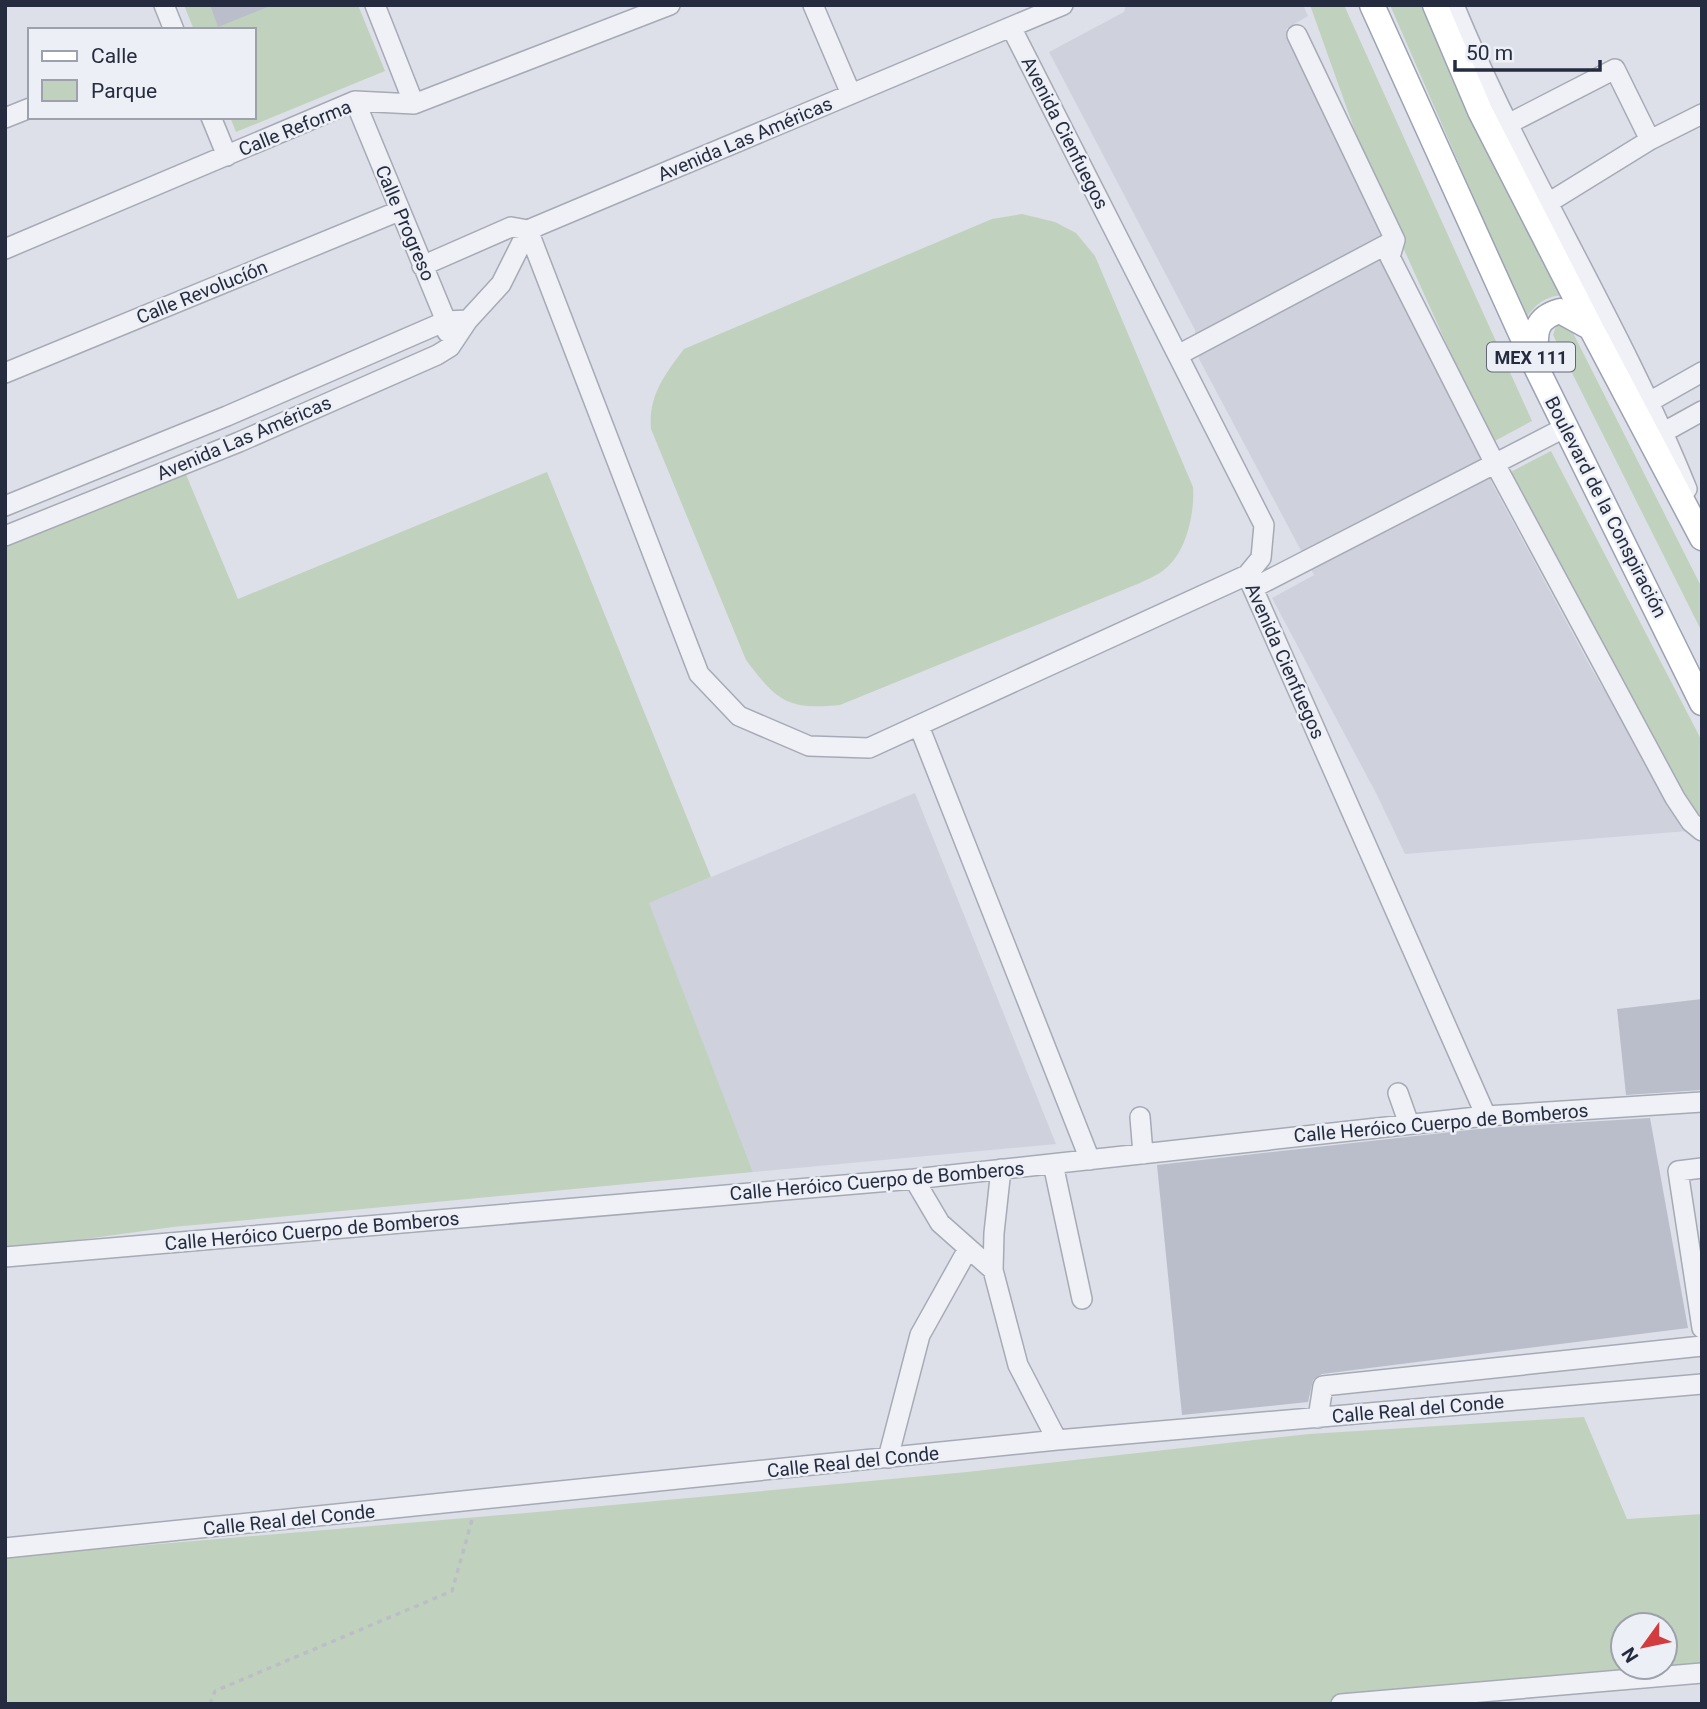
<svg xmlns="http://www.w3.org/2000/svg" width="1707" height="1709" font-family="Roboto,sans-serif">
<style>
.built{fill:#cfd2dd}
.green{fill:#c0d2be;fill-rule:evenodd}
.building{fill:#babeca}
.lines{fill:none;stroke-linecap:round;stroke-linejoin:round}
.minor-casing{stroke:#a6aab5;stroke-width:22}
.major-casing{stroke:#9ca2b4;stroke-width:27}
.path{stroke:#bbbec6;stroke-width:3.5;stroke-dasharray:5 5;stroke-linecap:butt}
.minor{stroke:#f0f1f6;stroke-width:19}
.major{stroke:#fff;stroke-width:24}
.labels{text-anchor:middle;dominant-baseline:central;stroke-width:5;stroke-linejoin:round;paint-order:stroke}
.shield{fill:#eceff5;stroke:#616676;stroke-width:2}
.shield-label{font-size:18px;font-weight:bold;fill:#262c3f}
.street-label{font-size:19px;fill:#262c3f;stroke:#eceff5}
</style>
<rect width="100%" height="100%" fill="#dde0e8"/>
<path class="built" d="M1126 5H1303L1308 16 1286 29 1386 229 1482 452 1492 483 1591 668 1688 831 1405 854 1377 795 1272 598 1314 575 1199 359 1195 330 1049 52 1124 12Z
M915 793 1056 1144 753 1172 648 903Z"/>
<path class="green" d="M184 5H358L385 71 236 132 230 117H254V30H194Z
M1310 5H1344L1532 421 1491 443 1371 176Z
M1390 5H1426L1568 295C1548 295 1537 302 1526 318Z
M1022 214 1055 222 1076 233 1095 256 1193 487C1195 513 1186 553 1165 569 1158 575 1148 579 1140 583L840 705C787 710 777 701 746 660L651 429C648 396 665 374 684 349L992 219Z
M1562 323 1570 327 1702 588V632L1553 335 1556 326Z
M1551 451 1702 741V822L1694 816 1505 475Z
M185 472 238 599 547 472 711 877 649 903 753 1172 173 1227 5 1250V545Z
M1584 1417 1627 1519 1702 1514V1682L1472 1704H5V1557L537 1512 967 1472 1309 1434ZM1623 1625H1665V1667H1623Z"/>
<path class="building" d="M210 5H270V6L218 27Z
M1702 999V1090L1626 1095 1617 1009Z
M1650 1118 1688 1328 1322 1374 1313 1380 1308 1402 1182 1415 1157 1165 1487 1128Z"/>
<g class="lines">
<g class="minor-casing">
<path id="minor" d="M164 5 174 30
M375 5 414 104
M813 5 851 94
M1454 5C1522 171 1620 323 1687 489
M1011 27 1264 525 1261 558 1247 575 1486 1116
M1297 35 1395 240 1390 257 1494 462 1675 798 1691 822 1702 831
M355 101 446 321 447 332
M211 117 227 156
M5 118 30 108
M1508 124 1615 69 1650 140
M1548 203 1650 140 1702 114
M5 249 355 101 414 104 670 5
M422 266 511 227 528 230 699 674 739 716 809 746 869 748 1247 575
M1178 355 1395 240
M5 373 399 211
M1649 402 1702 372
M1664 432 1702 411
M5 506 227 416 446 321 468 320
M5 536 239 442 437 355 450 347 468 320 501 284 528 230 1063 5
M1253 588 1566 427
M919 726 1090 1160
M1398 1093 1409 1124
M1140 1117 1143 1154
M1053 1164 1082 1299
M1702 1168 1678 1171 1702 1328
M1001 1169 994 1233 993 1270 1018 1365 1057 1440
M914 1179 940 1223 993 1270
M5 1257 914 1179 1486 1116 1702 1102
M1318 1418 1323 1386 1702 1346
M888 1458 920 1335 968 1249
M5 1548 1057 1440 1702 1384
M1341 1704 1702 1673"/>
</g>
<g class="major-casing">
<path id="major" d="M1372 5 1536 367 1702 703
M1435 5 1480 111 1591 328 1702 538
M1536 363C1536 337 1531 319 1560 311L1591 328"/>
</g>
<path class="path" d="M210 1704 215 1691 452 1591 472 1520"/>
<use href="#minor" class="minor"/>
<use href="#major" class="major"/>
</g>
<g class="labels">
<rect class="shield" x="1487" y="342.5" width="88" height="29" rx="5"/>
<g class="shield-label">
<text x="1531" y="357">MEX 111</text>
</g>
<g class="street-label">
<text transform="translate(295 128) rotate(-22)">Calle Reforma</text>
<text transform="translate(1065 133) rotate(63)">Avenida Cienfuegos</text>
<text transform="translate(745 139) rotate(-23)">Avenida Las Américas</text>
<text transform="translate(405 223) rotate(67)">Calle Progreso</text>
<text transform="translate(202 292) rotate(-22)">Calle Revolucíón</text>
<text transform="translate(244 438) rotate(-23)">Avenida Las Américas</text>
<text transform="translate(1606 507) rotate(63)">Boulevard de la Conspiración</text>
<text transform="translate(1285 661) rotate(66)">Avenida Cienfuegos</text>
<text transform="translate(1441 1123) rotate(-5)">Calle Heróico Cuerpo de Bomberos</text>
<text transform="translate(877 1181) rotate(-5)">Calle Heróico Cuerpo de Bomberos</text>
<text transform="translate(312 1231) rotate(-5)">Calle Heróico Cuerpo de Bomberos</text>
<text transform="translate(1418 1409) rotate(-5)">Calle Real del Conde</text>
<text transform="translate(853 1462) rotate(-6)">Calle Real del Conde</text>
<text transform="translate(289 1520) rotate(-6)">Calle Real del Conde</text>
</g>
</g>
<rect width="1707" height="1709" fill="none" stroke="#262c3f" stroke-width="14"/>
<rect x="28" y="28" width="228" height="91" fill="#eceff5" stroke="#9da1ac" stroke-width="2"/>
<rect x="42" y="51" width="35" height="10" fill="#ffffff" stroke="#9da1ac" stroke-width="2"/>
<text x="91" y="63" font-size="21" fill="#262c3f">Calle</text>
<rect x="42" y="80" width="35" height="21" fill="#c0d2be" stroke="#9da1ac" stroke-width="2"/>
<text x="91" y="98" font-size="21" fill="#262c3f">Parque</text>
<g transform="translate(1644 1646) rotate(237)"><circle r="33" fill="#eceff5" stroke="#9da1ac" stroke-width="2"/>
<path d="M0-5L12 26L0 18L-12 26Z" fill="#d33c3e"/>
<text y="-10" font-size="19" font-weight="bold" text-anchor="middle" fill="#262c3f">N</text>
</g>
<path d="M1455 60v10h145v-10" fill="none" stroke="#262c3f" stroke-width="3.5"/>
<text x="1466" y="60" font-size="21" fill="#262c3f" stroke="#eceff5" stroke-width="5" paint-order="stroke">50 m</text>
</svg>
